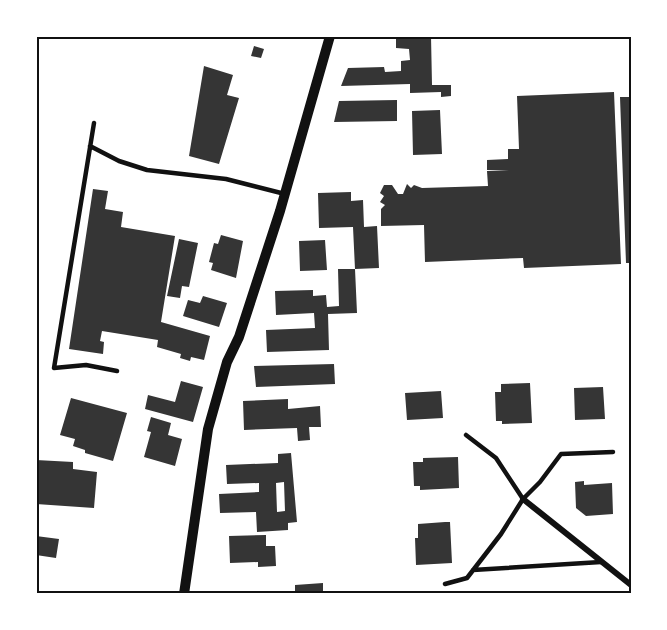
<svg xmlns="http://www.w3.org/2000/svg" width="667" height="630" font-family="Merriweather,serif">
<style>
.building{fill:#353535;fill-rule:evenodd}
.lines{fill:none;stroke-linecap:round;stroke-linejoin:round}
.service{stroke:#111;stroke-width:4.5}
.minor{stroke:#111;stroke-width:6}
.tertiary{stroke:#111;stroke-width:10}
.neatline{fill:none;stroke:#111;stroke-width:2}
</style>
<rect width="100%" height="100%" fill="#fff"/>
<path class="building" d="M398 36H431L432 85H451V96L441 97V92L410 93V84L341 86 348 68 384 67 385 72 401 71V61L410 60 409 49 396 48V39H407Z
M254 46 264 49 261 58 251 56Z
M204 66 233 75 227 95 239 98 219 164 189 156Z
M614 92 621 264 524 268 523 258 425 262 424 225 381 226V209L385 205 380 202 384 196 380 193 384 185H392L398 194H403L407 184 411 188 414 185 422 188 488 186 487 171 509 170H487V160L508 159V149H519L517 96Z
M620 97H631V263H626Z
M397 100V121L334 122 339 101Z
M440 110 442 154 413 155 412 111Z
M93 189 108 191 105 209 123 212 121 227 175 236 161 322 210 336 204 360 191 357 190 361 180 358 181 354 157 347 158 340 102 331 100 341 104 342 103 354 69 349Z
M351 192V201L363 200 364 227 377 226 379 268 355 269 353 227 319 228 318 193Z
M221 235 243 241 236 278 211 270 213 263 209 262 214 243 218 244Z
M179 239 198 243 189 287 182 286 180 298 167 296Z
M325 240 327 270 300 271 299 241Z
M338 269H355L357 313 328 314 329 350 267 352 266 330 315 328 314 313 276 315 275 291 313 290V296L326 295 327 307 339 306Z
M203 296 227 303 219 327 183 316 188 300 200 303Z
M334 364 335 384 256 387 254 366Z
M181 381 203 387 193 422 145 409 148 395 175 402Z
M530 383 532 423 502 424V421H496L495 392H501V384Z
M603 387 605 419 575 420 574 388Z
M441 391 443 418 407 420 405 393Z
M71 398 127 413 113 461 85 453V450L73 446 75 439 60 435Z
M288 399V409L320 406 321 427H309L310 440 298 441 297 428 244 430 243 401Z
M151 417 171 423 168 435 182 439 175 466 144 457 151 432 147 431Z
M291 453 297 522 288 523V530L257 532 256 512 220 513 219 494 259 492V483L227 484 226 465 278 463V454ZM284 482 285 511 277 512 276 483Z
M458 457 459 488 420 490V486H414L413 462H423V458Z
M36 460 73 462V469L97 472 94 508 36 504Z
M584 481V485L612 483 613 514 586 516 576 508 575 482Z
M445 522H450L452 563 416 565 415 538H418V524Z
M266 535V546H275L276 566 258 567V562L230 563 229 536Z
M36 536 59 539 56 558 36 555Z
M323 583V594H295V585Z"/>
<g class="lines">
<path class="service" d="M94 123 54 368 86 365 117 371
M90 146 119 161 147 170 226 179 285 194
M466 435 496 458 523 499
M473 570 601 562
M445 584 467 578 501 534 523 499 540 482 561 454 613 452"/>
<path class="minor" d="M523 499 631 585"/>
<path class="tertiary" d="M184 594 208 429 227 362 239 337 280 211 330 36"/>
</g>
<rect width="667" height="630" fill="none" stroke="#ffffff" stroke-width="75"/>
<rect x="38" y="38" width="592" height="554" class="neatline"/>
</svg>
